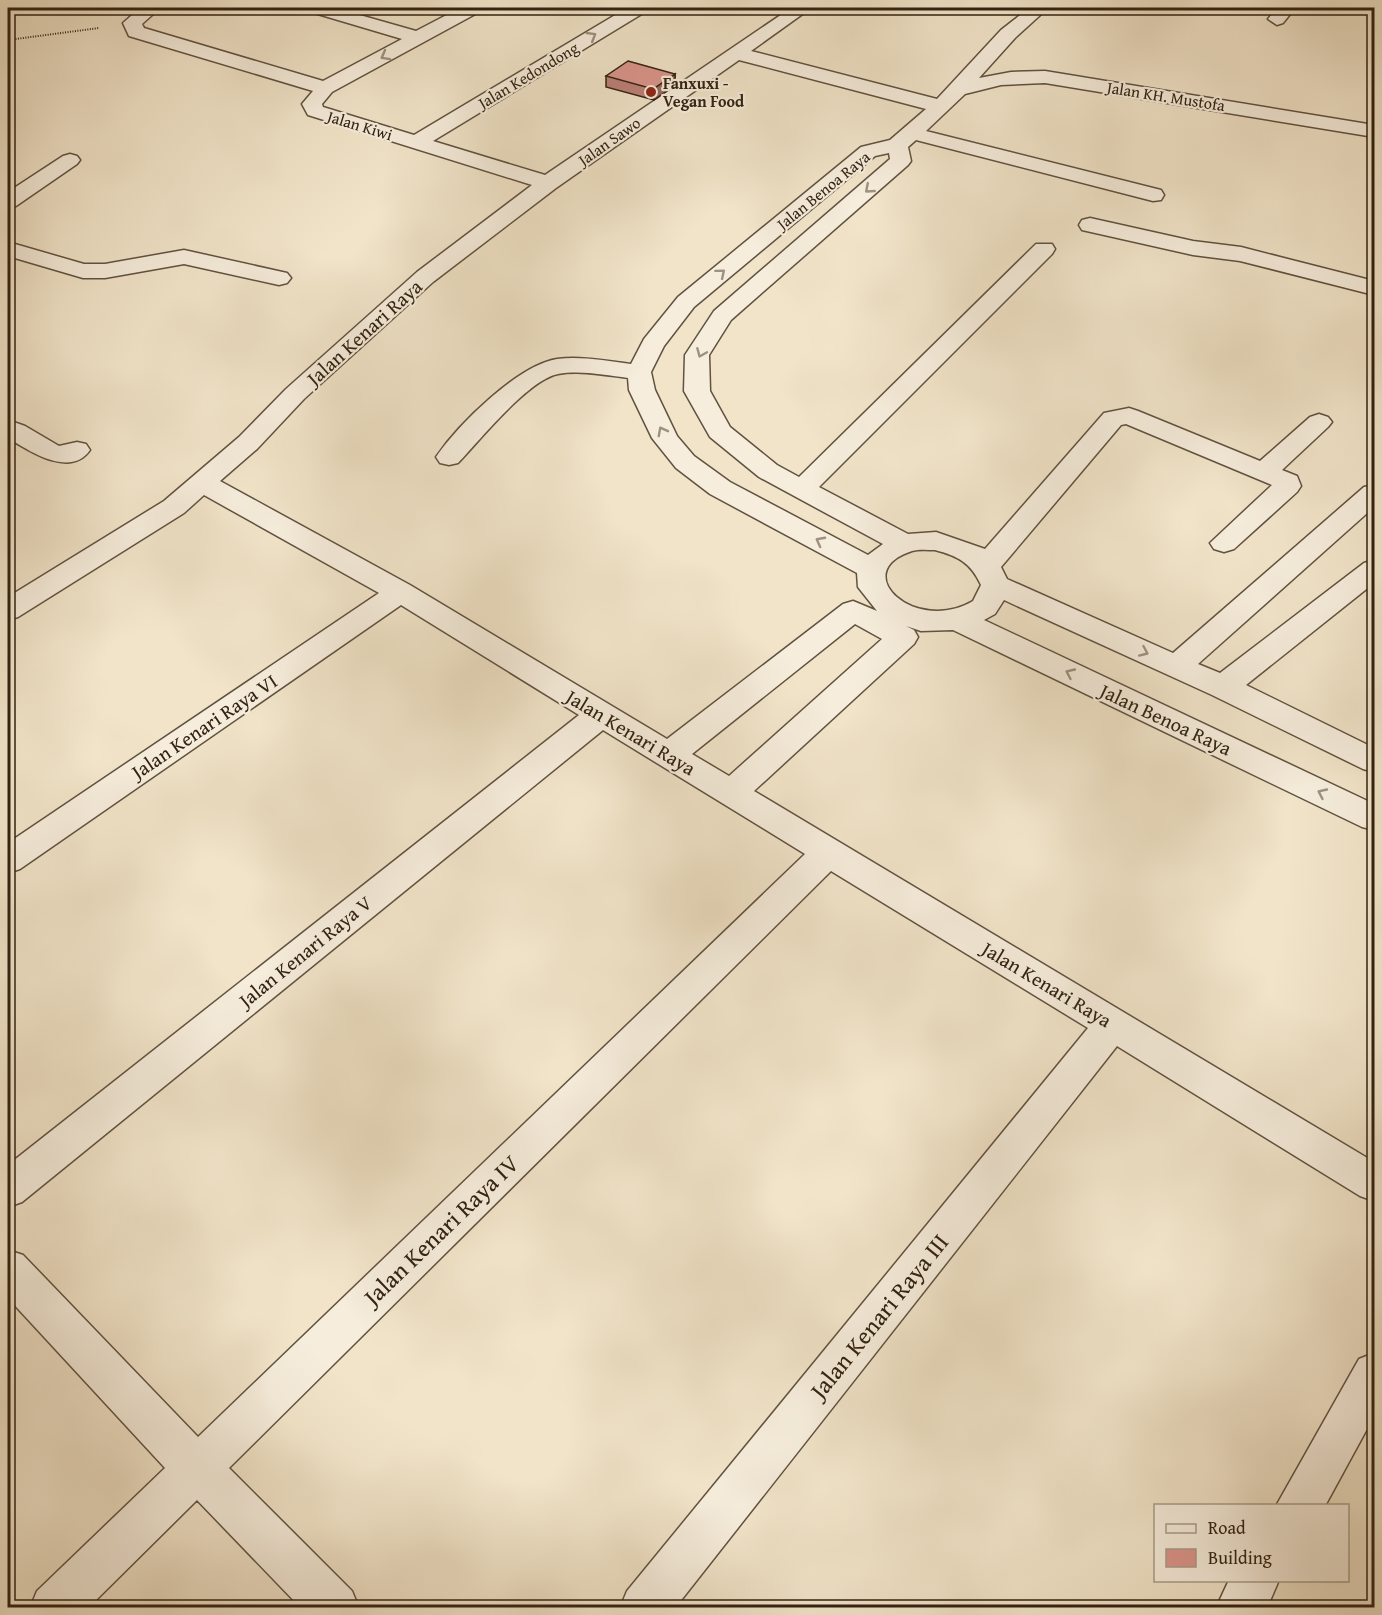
<svg xmlns="http://www.w3.org/2000/svg" width="1382" height="1615" font-family="'Gentium Book Plus',serif">
<style>
.lines{fill:none;stroke-linecap:round;stroke-linejoin:round}
.minor-casing{stroke:#615240;stroke-width:3}
.path{stroke:#312212;stroke-width:2;stroke-dasharray:1 1.5;stroke-linecap:butt}
.minor{fill:#f6eddc;fill-rule:evenodd}
.wall{fill:#bc8078;stroke:#312212;stroke-width:1.5}
.shaded-wall{fill:#996862;stroke:#312212;stroke-width:1.5}
.building{fill:#db958c;stroke:#312212;stroke-width:1.5}
.oneway{stroke:#9d9281}
.poi-dot{fill:#8f2418;stroke:#f6eddc;stroke-width:2}
.labels{text-anchor:middle;dominant-baseline:central;stroke-width:4.5;stroke-linejoin:round;paint-order:stroke}
.far-street-label{font-size:16px;fill:#312212;stroke:#f6eddc}
.far-poi-label{font-size:16px;font-weight:bold;fill:#312212;stroke:#f6eddc;text-anchor:start}
.street-label{font-size:20px;fill:#312212;stroke:#f6eddc}
.near-street-label{font-size:24px;fill:#312212;stroke:#f6eddc}
</style>
<rect width="100%" height="100%" fill="#f1e4c9"/>
<filter id="stains"><feTurbulence type="fractalNoise" baseFrequency=".00333" numOctaves="4"/><feColorMatrix values="0 0 0 0 .2 0 0 0 0 .09 0 0 0 0 .02 0 0 0 .5 -.17"/></filter>
<radialGradient id="worn" r=".72"><stop offset=".6" stop-color="#630" stop-opacity="0"/><stop offset="1" stop-color="#630" stop-opacity=".3"/></radialGradient>
<g class="lines">
<g class="minor-casing">
<path id="minor" d="M140 8H160L142 24 144 28 323 81 402 39 311 12 308 8H335L416 31 460 8H482L479 12 332 92 322 104 323 107 414 135 627 8H648L645 12 433 141 545 175 791 8H811L751 51 937 99 1001 30 1029 8H1048L1015 38 979 78 1011 72 1045 71 1374 125V137L1045 83 1001 85 965 94 926 131 1161 190 1164 195 1161 200 1153 201 916 140 908 147 911 161 908 165 731 320 709 355 710 391 730 427 777 465 799 477 1036 244H1052L1055 249 1052 254 819 487 908 534 936 532 985 549 1104 413 1129 408 1138 411 1260 461 1310 417 1319 414 1328 417 1332 422 1328 427 1282 470 1297 476 1301 486 1297 492 1234 549 1224 552 1214 549 1210 543 1272 485 1126 424 1121 425 1001 567 1007 579 1173 653 1364 487 1374 485V507L1198 664 1220 673 1364 563 1374 560V583L1246 685 1374 748V772L1363 769 1212 695 1004 600 995 614 984 620 1374 804V830L1362 827 953 630 921 631 906 626 914 630 918 637 914 644 754 791 1374 1162V1201L1360 1196 1117 1046 675 1608H620L627 1591 1088 1028 831 871 229 1468 352 1591 359 1608H301L197 1500 88 1608H30L37 1591 165 1468 8 1298V1250L23 1255 198 1437 805 854 603 730 22 1202 8 1207V1165L579 715 401 605 20 869 8 873V843L379 593 204 495 184 513 18 617 8 620V597L164 501 239 437 286 389 417 272 532 185 308 115 302 104 313 91 129 36 123 23ZM739 60 926 109 890 140 861 147 678 297 644 339 631 364C607 361 581 356 557 359 518 365 458 425 436 457L440 463 449 465 458 463C480 440 528 380 558 374 580 370 605 375 628 378L629 390 652 438 676 468 710 494 857 573 858 587 877 611 853 601 843 604 667 739 410 585 220 481 257 449 304 399 433 282 556 188ZM889 153 890 159 714 311 685 355 684 391 710 437 759 477 883 544 868 555 730 482 694 456 677 436 655 390 651 372 664 346 694 307 875 156ZM935 550C958 556 971 563 981 585L973 601C915 635 847 572 912 551 919 549 928 550 935 550ZM855 624 882 639 729 776 692 754Z
M1277 8H1295L1283 23 1277 25 1268 19Z
M70 154 77 156 80 160 77 164 16 206 8 207V192L63 156Z
M1090 218 1193 241 1241 247 1374 281V295L1240 261 1193 255 1082 230 1079 225 1082 220Z
M8 242 84 264H105L184 250 287 273 291 278 287 283 279 285 184 264 105 278H83L8 256Z
M8 420 25 426 59 446 77 442 86 444 90 450C70 479 28 450 8 438Z
M1374 1353V1416L1325 1506H1276L1359 1359Z
M1229 1580H1279L1267 1608H1216Z"/>
</g>
<path class="path" d="M8 40 99 28"/>
<use href="#minor" class="minor"/>
</g>
<path class="wall" d="M675 74V85L654 100 606 87V76Z"/>
<path class="shaded-wall" d="M675 74V85L654 100 653 89Z"/>
<path class="building" d="M628 61 675 74 653 89 606 76Z"/>
<defs><path id="oneway-chevron" d="M-2-3.5L2.5 0L-2 3.5" fill="none" stroke-width="1.6" stroke-linecap="round" stroke-linejoin="round" transform="scale(1.5)"/></defs>
<g class="oneway">
<use href="#oneway-chevron" transform="translate(592 36) rotate(-31)"/>
<use href="#oneway-chevron" transform="translate(385 56) rotate(151)"/>
<use href="#oneway-chevron" transform="translate(869 189) rotate(139)"/>
<use href="#oneway-chevron" transform="translate(721 273) rotate(-40)"/>
<use href="#oneway-chevron" transform="translate(701 353) rotate(113)"/>
<use href="#oneway-chevron" transform="translate(662 431) rotate(-118)"/>
<use href="#oneway-chevron" transform="translate(820 541) rotate(-152)"/>
<use href="#oneway-chevron" transform="translate(1144 652) rotate(24)"/>
<use href="#oneway-chevron" transform="translate(1070 673) rotate(-155)"/>
<use href="#oneway-chevron" transform="translate(1322 793) rotate(-155)"/>
</g>
<circle class="poi-dot" cx="651" cy="92" r="6"/>
<g class="labels">
<g class="far-street-label">
<text transform="translate(528 75) rotate(-31)">Jalan Kedondong</text>
<text transform="translate(1166 96) rotate(9)">Jalan KH. Mustofa</text>
<text transform="translate(360 125) rotate(17)">Jalan Kiwi</text>
<text transform="translate(609 141) rotate(-35)">Jalan Sawo</text>
<text transform="translate(823 190) rotate(-39)">Jalan Benoa Raya</text>
</g>
<g class="far-poi-label">
<text x="663" y="83">Fanxuxi -<tspan x="663" dy="18">Vegan Food</tspan></text>
</g>
<g class="street-label">
<text transform="translate(364 332) rotate(-42)">Jalan Kenari Raya</text>
<text transform="translate(1166 719) rotate(25)">Jalan Benoa Raya</text>
<text transform="translate(204 726) rotate(-34)">Jalan Kenari Raya VI</text>
<text transform="translate(631 732) rotate(31)">Jalan Kenari Raya</text>
<text transform="translate(305 951) rotate(-39)">Jalan Kenari Raya V</text>
<text transform="translate(1047 984) rotate(31)">Jalan Kenari Raya</text>
</g>
<g class="near-street-label">
<text transform="translate(441 1230) rotate(-44)">Jalan Kenari Raya IV</text>
<text transform="translate(879 1316) rotate(-51)">Jalan Kenari Raya III</text>
</g>
</g>
<rect width="1382" height="1615" fill="none" stroke="#f1e4c9" stroke-width="30"/>
<rect x="9" y="9" width="1364" height="1597" fill="none" stroke="#312212" stroke-width="3"/>
<rect x="15" y="15" width="1352" height="1585" fill="none" stroke="#312212" stroke-width="1.5"/>
<rect x="1154" y="1504" width="195" height="78" fill="#f6eddc" stroke="#a79c8b" stroke-width="1.5"/>
<rect x="1166" y="1524" width="30" height="9" fill="#f6eddc" stroke="#a79c8b" stroke-width="1.5"/>
<text x="1208" y="1534" font-size="18" fill="#312212">Road</text>
<rect x="1166" y="1549" width="30" height="18" fill="#db958c" stroke="#a79c8b" stroke-width="1.5"/>
<text x="1208" y="1564" font-size="18" fill="#312212">Building</text>
<rect width="100%" height="100%" filter="url(#stains)"/>
<rect width="100%" height="100%" fill="url(#worn)"/>
</svg>
